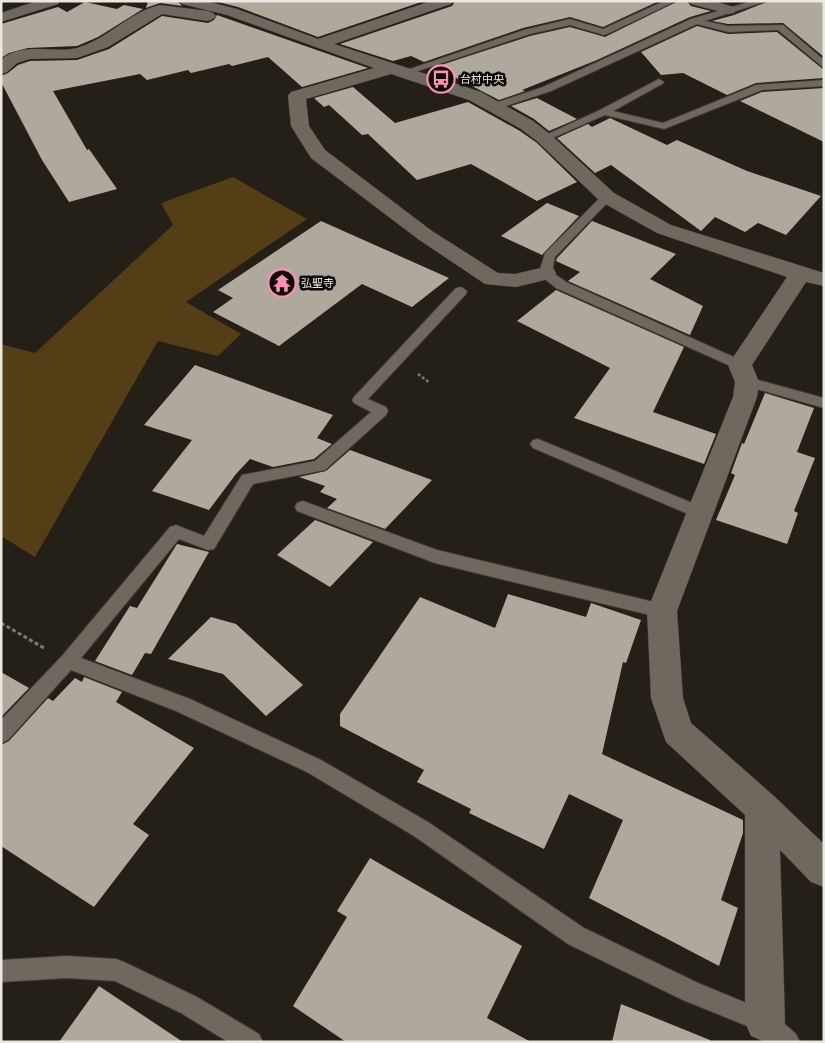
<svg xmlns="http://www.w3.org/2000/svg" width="825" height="1043" font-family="Signika,'Noto Sans JP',sans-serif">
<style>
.green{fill:#533e16}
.building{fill:#afa89d}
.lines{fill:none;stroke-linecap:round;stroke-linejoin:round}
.lane-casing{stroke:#3e3a34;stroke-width:2}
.street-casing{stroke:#3e3a34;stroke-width:1}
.path-far1{stroke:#7d7972;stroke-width:2.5;stroke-dasharray:3 2;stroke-linecap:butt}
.path{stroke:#7d7972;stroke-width:3;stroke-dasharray:4 2.5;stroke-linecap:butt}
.lane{fill:#6e685e;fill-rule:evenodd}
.street{fill:#6e685e;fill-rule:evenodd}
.labels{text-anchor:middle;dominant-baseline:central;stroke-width:5;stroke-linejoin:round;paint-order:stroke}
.far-poi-label{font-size:11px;fill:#ebe8e2;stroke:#0b0906;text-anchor:start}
</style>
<rect width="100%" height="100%" fill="#241f17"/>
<path class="green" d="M233 177 307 219 186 302 241 334 218 356 158 341 35 557 1 536V344L35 353 173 225 161 203Z"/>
<path class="building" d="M148 1H178L182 6 160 3 146 8Z
M214 1H424L318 37 238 7Z
M455 1H659L603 27 570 17 523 28 424 62 411 56 393 61 340 44 452 6Z
M678 1H687L691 6 711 11 690 17 597 60 522 90 525 91 499 100 435 67 530 36 570 27 605 37Z
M769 1H824V57L783 23 728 24 712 21 734 15Z
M85 2 117 9 124 5 143 9 98 37 77 46 28 48 9 53 1 58V24L58 7 67 12Z
M217 15 368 68 302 87 268 57 232 66 229 64 191 73 188 70 147 80 140 74 53 91 87 150 89 149 117 189 69 202 42 160 1 82V76L8 73 18 65 30 61 77 60 109 49 162 16 208 23 214 20Z
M697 26 728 34 777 32 824 70V78L756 83 727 95 683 73 661 75 641 52Z
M353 87 395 123 468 102 520 131 537 143 577 182 537 201 471 164 417 180 368 134 362 135 329 105 324 107 314 98Z
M824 88V142L740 101 762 92Z
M537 98 577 119 549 131 534 119 511 106Z
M610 118 667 145 677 140 747 171 821 196 786 235 758 223 745 232 715 217 701 231 611 165 595 173 557 138 588 124 592 127Z
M547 203 579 216 542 255 501 236Z
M321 221 449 278 412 307 362 284 279 346 213 312 233 298 218 290Z
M592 221 676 254 650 279 703 306 690 335 568 281 580 272 556 261 557 258Z
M556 290 684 347 653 412 716 434 704 464 574 418 610 368 517 321Z
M195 365 333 415 317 438 332 444 314 459 273 467 250 459 236 474 209 510 152 491 192 440 144 425Z
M765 393 814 408 797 452 815 458 794 511 798 513 787 544 716 520 735 475 731 473 742 443 744 444Z
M350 450 432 480 385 529 327 508 337 499 320 492 325 486 299 477 326 471Z
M315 520 373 542 330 587 277 555Z
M177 544 209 552 151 654 145 653 132 675 95 661 130 606 137 608Z
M508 594 586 617 591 603 641 620 626 663 623 662 602 754 743 820V833L721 900 738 908 719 966 589 898 623 820 569 794 544 849 469 813 471 809 417 782 424 770 340 726V714L420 597 495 628Z
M211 617 236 624 303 685 266 716 223 674 168 659Z
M1 672 29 688 1 717Z
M84 677 122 692 116 702 194 748 133 824 149 835 94 907 1 846V745L9 741 48 698 53 701 75 678 82 682Z
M370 858 522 946 487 1018 531 1042H346L293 1006 347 917 337 911Z
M99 986 183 1042H59Z
M621 1004 710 1040V1042H612Z"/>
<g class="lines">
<g class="lane-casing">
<path id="lane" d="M664 1H676L607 34 604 35 570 25 530 34 409 74H403L401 72 524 30 570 19 603 29Z
M752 1H767L705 21 728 26 783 25 824 60V68L778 30 728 32 697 24 551 91 500 108H492L491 106 492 104 543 87 691 19Z
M659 79 664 82 662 84 613 111 663 123 756 85 824 80V86L762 90 664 129 605 115 548 140H540L539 138 600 110Z
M607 194 611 195 613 197 611 199 555 257 552 272 566 282 745 362 747 365 745 368H735L556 288 541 276 539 273 545 253 603 195Z
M461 287 467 291 466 294 368 399 386 407 388 411 386 415 325 470 253 484 214 549 208 550 179 539 81 658 190 699 321 760 428 822 584 928 698 983 773 1014 796 1034 800 1042H770L757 1030 683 1000 568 944 414 836 307 772 176 711 71 670 8 740 1 743V720L62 656 170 527 176 525 204 536 242 475 315 461 371 412 354 403 352 400 354 397 456 288Z
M747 377 824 398V408L742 385 740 382 742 379Z
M538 439 707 509 709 513 707 517 701 519 695 517 533 448 530 444 533 440Z
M303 501 437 550 662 604 668 606 671 611 668 616 662 618 435 563 297 511 295 507 297 503Z
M67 956 116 959 124 962 197 997 259 1034 263 1042H228L181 1013 115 981 67 978 1 982V960Z"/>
</g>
<g class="street-casing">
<path id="street" d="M37 1H60L58 4 1 22V13Z
M180 1H206L237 9 318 39 431 1H453L451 4 334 44 481 92 533 121 550 134 614 193 671 225 824 273V286L806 282 752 365 759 382 757 397 677 611 683 698 691 723 774 796 824 844V887L811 882 780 850 785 1022 779 1036 765 1042 751 1036 745 1022V815L666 742 651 698 647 611 733 397 735 382 728 365 787 277 657 233 600 201 538 142 521 129 469 100 391 74 306 99 309 126 325 150 432 231 498 273 515 274 545 267 553 268 556 273 553 278 516 287 485 284 418 239 311 158 291 126 288 96 291 92 374 68 227 15 182 4Z
M689 1H714L734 7 736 10 734 13 729 14 691 4Z
M160 5 208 11 213 13 216 16 213 19 208 21 162 14 108 47 77 58 30 59 17 63 7 72 1 74V60C22 41 53 54 77 48 108 39 129 12 160 5Z"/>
</g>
<path class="path-far1" d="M418 374 430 383"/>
<path class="path" d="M1 623 44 648"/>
<use href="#lane" class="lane"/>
<use href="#street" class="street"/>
</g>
<defs>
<g id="bus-ring" transform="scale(1.4375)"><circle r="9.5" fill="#0b0906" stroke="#ff8eb9" stroke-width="1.5"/><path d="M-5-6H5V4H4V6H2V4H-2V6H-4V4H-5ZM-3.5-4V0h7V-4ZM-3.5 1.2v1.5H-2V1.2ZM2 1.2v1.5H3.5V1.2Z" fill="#ff8eb9"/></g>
<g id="temple-ring" transform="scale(1.4375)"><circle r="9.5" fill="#0b0906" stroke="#ff8eb9" stroke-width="1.5"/><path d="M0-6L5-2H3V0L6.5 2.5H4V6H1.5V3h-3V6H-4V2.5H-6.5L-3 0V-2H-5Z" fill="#ff8eb9"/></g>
</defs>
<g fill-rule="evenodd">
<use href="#bus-ring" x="441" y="79"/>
<use href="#temple-ring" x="282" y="283"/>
</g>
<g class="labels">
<g class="far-poi-label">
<text x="460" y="79">台村中央</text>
<text x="301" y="283">弘聖寺</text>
</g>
</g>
<rect width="825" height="1043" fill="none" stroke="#ebe8e2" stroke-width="5"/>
</svg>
